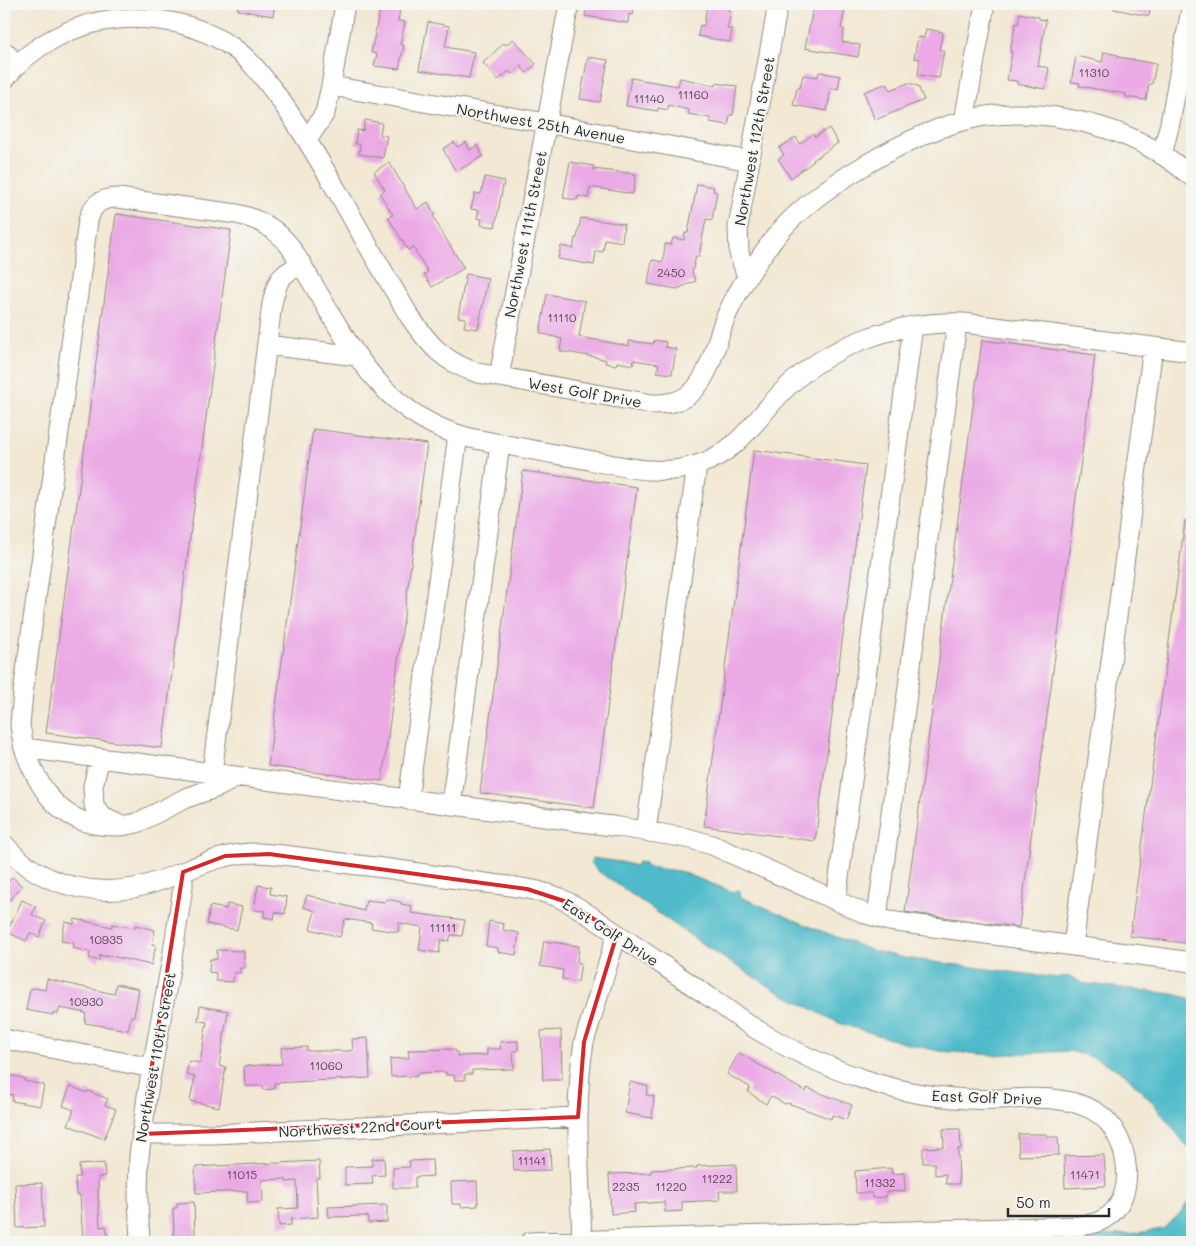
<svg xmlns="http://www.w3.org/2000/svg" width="1196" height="1246" font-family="Mali,sans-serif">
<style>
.water{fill:#4fbbca;stroke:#3d737a}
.building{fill:#ebaae6}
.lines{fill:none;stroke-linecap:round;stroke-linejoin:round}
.minor-casing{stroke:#8e8a7f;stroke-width:21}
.minor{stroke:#fff;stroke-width:19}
.marked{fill:none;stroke:#d62828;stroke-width:4;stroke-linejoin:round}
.labels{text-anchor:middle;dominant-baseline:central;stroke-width:4;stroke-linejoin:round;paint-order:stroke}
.number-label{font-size:12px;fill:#5b4b5a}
.street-label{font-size:15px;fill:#2b2b2b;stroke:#f6f6f2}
</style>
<rect width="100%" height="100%" fill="#f6f6f2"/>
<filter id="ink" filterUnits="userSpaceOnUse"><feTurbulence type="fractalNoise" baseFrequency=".02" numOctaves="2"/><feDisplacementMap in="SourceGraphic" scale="10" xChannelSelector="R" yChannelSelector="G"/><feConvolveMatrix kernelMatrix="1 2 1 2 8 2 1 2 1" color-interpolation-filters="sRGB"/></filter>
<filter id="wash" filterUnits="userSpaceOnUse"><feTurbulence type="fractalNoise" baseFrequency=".0096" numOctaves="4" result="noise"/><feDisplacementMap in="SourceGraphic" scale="20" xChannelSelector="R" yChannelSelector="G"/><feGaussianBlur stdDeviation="1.12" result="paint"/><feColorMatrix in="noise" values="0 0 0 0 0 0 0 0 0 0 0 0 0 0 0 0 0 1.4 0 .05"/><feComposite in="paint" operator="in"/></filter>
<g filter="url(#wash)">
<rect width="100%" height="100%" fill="#f2e8d3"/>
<path class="water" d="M592 858 621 862 636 866 638 862 645 863 646 867 679 871 733 892 737 890 740 892 741 897 811 927 870 950 904 958 1057 978C1068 975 1072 977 1081 983L1173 994 1192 999V1150H1190L1153 1103 1124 1073 1095 1058 1070 1051 992 1055 939 1051 900 1042 839 1023 777 991 717 954 598 871 591 863Z
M1192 1196V1242H925L1029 1240 1130 1234 1163 1229 1181 1213Z"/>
<g id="blocks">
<path class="building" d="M238 4H275L273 16 238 10Z
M381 4H401L398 21 405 22 400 45H404L399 69 374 66 377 54 371 53Z
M603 4H635L633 15 629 14 628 23 585 16 587 6 603 9Z
M707 4H729L728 11 731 12 727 29H732L730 42 698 36 700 25 704 26Z
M814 4H846L841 28 844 29 842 42 860 45 858 57 805 48Z
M1114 4H1151L1149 16 1114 9Z
M1020 13 1039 17V19L1046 20 1038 66 1049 68 1045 89 1017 84V81L1007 80 1012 52H1010L1012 41 1016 23 1018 24Z
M428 22 449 26 445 47 474 52 469 78 419 70Z
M926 29 943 32 939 50H944L939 78 918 75 920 59 914 58 918 37 924 38Z
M513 39 536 64 526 73 521 66 512 74 509 71 498 80 483 63 504 43 506 45Z
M1104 52 1118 55V57L1156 64 1152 84H1149L1146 100 1126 97V94L1079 86 1080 83 1071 82 1076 56 1102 62Z
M588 57 608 60 600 102 580 99Z
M819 72 840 76 838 89 831 88 827 111 793 105 797 88H800L803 75 818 77Z
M631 78 678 86 680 78 716 86V83L737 86 733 115H730L728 125 710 122V118L688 114 689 110 668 105V110L658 108V111L626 106Z
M887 83 890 90 908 83 918 86 924 100 875 120 864 92Z
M365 120 382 123 380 135 387 136 383 158 359 154 360 144H355L357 130 363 131Z
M829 128 838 143 813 160 814 161 791 178 778 159 784 155 779 148 796 137 800 144 813 134 815 137Z
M454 142 457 147 466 142 470 150 477 145 483 156 456 172 443 149Z
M389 162 417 209 428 202 435 215 433 216 441 231 464 268 432 287 424 274 428 272 413 247 408 250 388 217 393 215 380 194 385 190 374 172Z
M570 162 594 166 593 169 636 174 633 194 590 187 588 198 578 196 577 200 563 198Z
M485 177 504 181 495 227 481 225 482 219 477 218 479 210 471 209 475 193 481 194Z
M697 184 714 187 713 191 717 192 712 220 706 219 699 256H696L692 273 696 281 677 289 648 284 652 260 663 262 665 244 671 245 673 238 684 240 685 233H688Z
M116 214 231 230 162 748 46 733Z
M581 218 624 224 622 242 605 239 603 252 596 251 594 265 558 259 561 246 573 249 575 238H577Z
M466 274 488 278 478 329 464 327 466 318 458 317Z
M547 294 585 301 579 337 629 346V341L653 344 654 340 666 342 665 347 676 349 672 374 657 372 659 364 634 360 633 365 617 362 616 365 605 363 606 360 595 357 560 351 562 339 540 333Z
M982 340 1095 355 1019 927 905 912Z
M313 429 427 444 382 781 268 766Z
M754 450 866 465 815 841 704 826Z
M523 471 637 487 594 808 480 793Z
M1185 521 1192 522V944L1130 936Z
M12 877 22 886 10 900 4 894V887Z
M258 885 271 887 270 894 287 897 285 914 275 912 274 919 264 917 265 911 254 910Z
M307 895 364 911 366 900 385 902 386 899 401 902V904L412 906 411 913 465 920 462 936 451 935 449 941 441 940 439 953 419 950 422 927 399 923 398 932 371 928 372 923 345 919 340 937 310 929 315 911 303 907Z
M22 900 36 907 32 915 46 921 39 937 30 933 26 941 7 932Z
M227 904 242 907 237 930 207 924 210 906 226 909Z
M75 919 112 927V924L135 928V925L155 930 152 944 156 945 151 965 107 955V957L100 955 99 961 89 958 90 952 73 948 74 943 61 941 65 922 74 924Z
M489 921 504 924 503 930 519 933 516 955 498 952V948L486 946Z
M544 941 579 946 577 962 581 963 578 982 562 979 563 970 540 966Z
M217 950 244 951V968H240V973H234L233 982 216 981V973L209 972 210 959H217Z
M47 979 114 994 116 984 139 989 134 1016H131L128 1030 85 1023 86 1013 60 1008 58 1014 53 1013V1015L26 1010 30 989 34 988 45 990Z
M200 1006 228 1011 219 1066 226 1067 219 1107 190 1101 195 1077 186 1075 189 1061 200 1063 207 1022 198 1021Z
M561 1030 562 1080H543L541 1031Z
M368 1038 370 1078 274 1083V1089L264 1090 263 1086H245L244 1066 282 1064 281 1048 307 1047V1051H348L353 1050 352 1039Z
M518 1041V1051H513L514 1069 472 1070V1074H465V1080H455L454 1075H446V1072L417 1073V1076L391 1077 390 1059 409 1058 408 1050 455 1049V1052H457L458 1056 487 1055V1049H501L500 1042Z
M739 1053 806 1092 807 1088 852 1105 846 1120 832 1115 831 1119 788 1103 785 1104 771 1096 766 1104 748 1092 750 1087 727 1074Z
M4 1074 24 1078V1081L44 1085 40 1106 12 1101 13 1095 4 1093Z
M630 1082 648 1086 646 1095 654 1096 652 1118 625 1113Z
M70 1086 87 1093 88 1091 108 1099 105 1105 116 1109 104 1139 68 1125 74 1110 63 1106Z
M943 1129H960L961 1149H958L959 1184H946V1174L935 1175V1163H923V1148L944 1147Z
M1018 1134H1047V1137H1058L1059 1155 1019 1156Z
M550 1149 551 1170 514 1171 513 1151Z
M1104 1155 1106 1186 1065 1188 1064 1156Z
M384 1158 385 1175 372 1176 373 1184 345 1185V1167L372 1166V1159Z
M432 1160 433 1176 415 1177V1188H393V1168L410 1167 409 1161Z
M319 1161 320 1178H316L318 1217 291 1219V1225L279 1226 278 1209 298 1208 297 1181 286 1182V1179L262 1180 263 1202 248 1203 247 1191 196 1193 195 1167Z
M104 1163 105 1176 98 1177V1195L100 1227 106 1226 108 1239 83 1241 80 1195H76L75 1177H80L79 1165Z
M736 1164 737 1191H719L720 1200 682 1202V1211L665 1212 664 1202 634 1204 635 1212 611 1214 609 1174 651 1173V1170L697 1168V1166Z
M891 1168 892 1174 904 1173 905 1191 886 1192V1197L872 1198V1193H856L855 1171Z
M477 1181 478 1206 461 1207V1204H452L451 1182Z
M42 1183 44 1227 17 1228 15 1184Z
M194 1202 195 1235 174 1236 173 1208H177V1203Z
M387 1205V1222L368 1223V1216L329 1217 328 1207Z"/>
</g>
</g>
<g filter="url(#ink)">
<use href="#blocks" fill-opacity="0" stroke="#8e8a7f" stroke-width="1"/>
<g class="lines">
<g class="minor-casing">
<path id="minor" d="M4 51 17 65
M4 80C30 46 74 23 117 19 158 16 198 24 232 47 250 59 263 77 276 94 300 127 320 161 340 196 363 237 386 277 410 317 429 345 445 363 478 373L652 404C669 404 684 402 696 388 712 369 716 341 725 319 736 292 753 267 770 244 793 212 828 187 862 167 898 145 938 125 980 117 1034 108 1102 121 1149 147 1164 155 1179 166 1192 177
M331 86 546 123 750 161
M964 121 985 4
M307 140 325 113 331 86 345 4
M1162 155 1170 123 1192 4
M747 277 739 253 738 227 778 4
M267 345 357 356
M1192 352 964 323C897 321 829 344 782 392 755 420 737 453 697 465 659 478 617 465 578 458 542 452 506 445 470 438 370 414 340 322 289 245 275 228 259 219 237 214L118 198C101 198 92 204 88 221L23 693 20 725 24 748 619 827 687 838 712 845 866 914 889 921 1192 962
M499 377 569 4
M24 748C40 793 63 827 116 826
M100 758 93 786 94 806 103 817 122 826 137 823 186 798 218 787 237 777
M212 773 272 304C278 279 278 276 302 264
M408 800 458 435
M451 805 500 444
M646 831 697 465
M4 844C42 889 104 901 159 881 193 869 219 853 256 853 290 854 324 861 358 865 396 869 433 875 470 881 493 884 516 886 538 891L558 897 577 907C621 936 664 966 708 996 722 1005 734 1015 748 1024 784 1047 823 1066 863 1079 897 1091 931 1097 967 1099 1008 1102 1064 1089 1099 1114 1129 1135 1140 1198 1104 1219 1096 1224 1087 1225 1078 1226L530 1242
M836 900 913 326
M877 917 957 323
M1073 946 1153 347
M4 1039 152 1068
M141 1134H213L578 1117
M582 1240C580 1175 573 1107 584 1042L617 934
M140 1242 138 1199 139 1156 147 1096 172 958 183 887V872"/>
</g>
<use href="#minor" class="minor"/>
</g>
</g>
<path class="marked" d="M269 854 527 889 567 902 617 934 584 1042 578 1117 141 1134 183 872 225 856Z"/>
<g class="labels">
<g class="number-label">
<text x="1094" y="72">11310</text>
<text x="693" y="94">11160</text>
<text x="649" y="98">11140</text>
<text x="671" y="272">2450</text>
<text x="562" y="317">11110</text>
<text x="443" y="927">11111</text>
<text x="106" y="939">10935</text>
<text x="86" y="1001">10930</text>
<text x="326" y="1065">11060</text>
<text x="532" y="1160">11141</text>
<text x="242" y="1174">11015</text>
<text x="1085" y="1174">11471</text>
<text x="717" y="1178">11222</text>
<text x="880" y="1182">11332</text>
<text x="626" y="1186">2235</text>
<text x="671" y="1186">11220</text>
</g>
<g class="street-label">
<text transform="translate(541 123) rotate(10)">Northwest 25th Avenue</text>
<text transform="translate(754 141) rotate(-80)">Northwest 112th Street</text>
<text transform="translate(525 234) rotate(-79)">Northwest 111th Street</text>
<text transform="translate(585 392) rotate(10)">West Golf Drive</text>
<text transform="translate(611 932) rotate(33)">East Golf Drive</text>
<text transform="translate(155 1057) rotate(-80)">Northwest 110th Street</text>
<text transform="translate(987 1097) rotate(2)">East Golf Drive</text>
<text transform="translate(360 1127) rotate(-3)">Northwest 22nd Court</text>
</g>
</g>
<rect width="1196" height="1246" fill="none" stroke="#f6f6f2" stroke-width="20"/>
<path d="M1008 1208v8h101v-8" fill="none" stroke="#2b2b2b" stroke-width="2.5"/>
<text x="1016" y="1208" font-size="15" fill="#2b2b2b" stroke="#f6f6f2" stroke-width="4" paint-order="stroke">50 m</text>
</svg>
